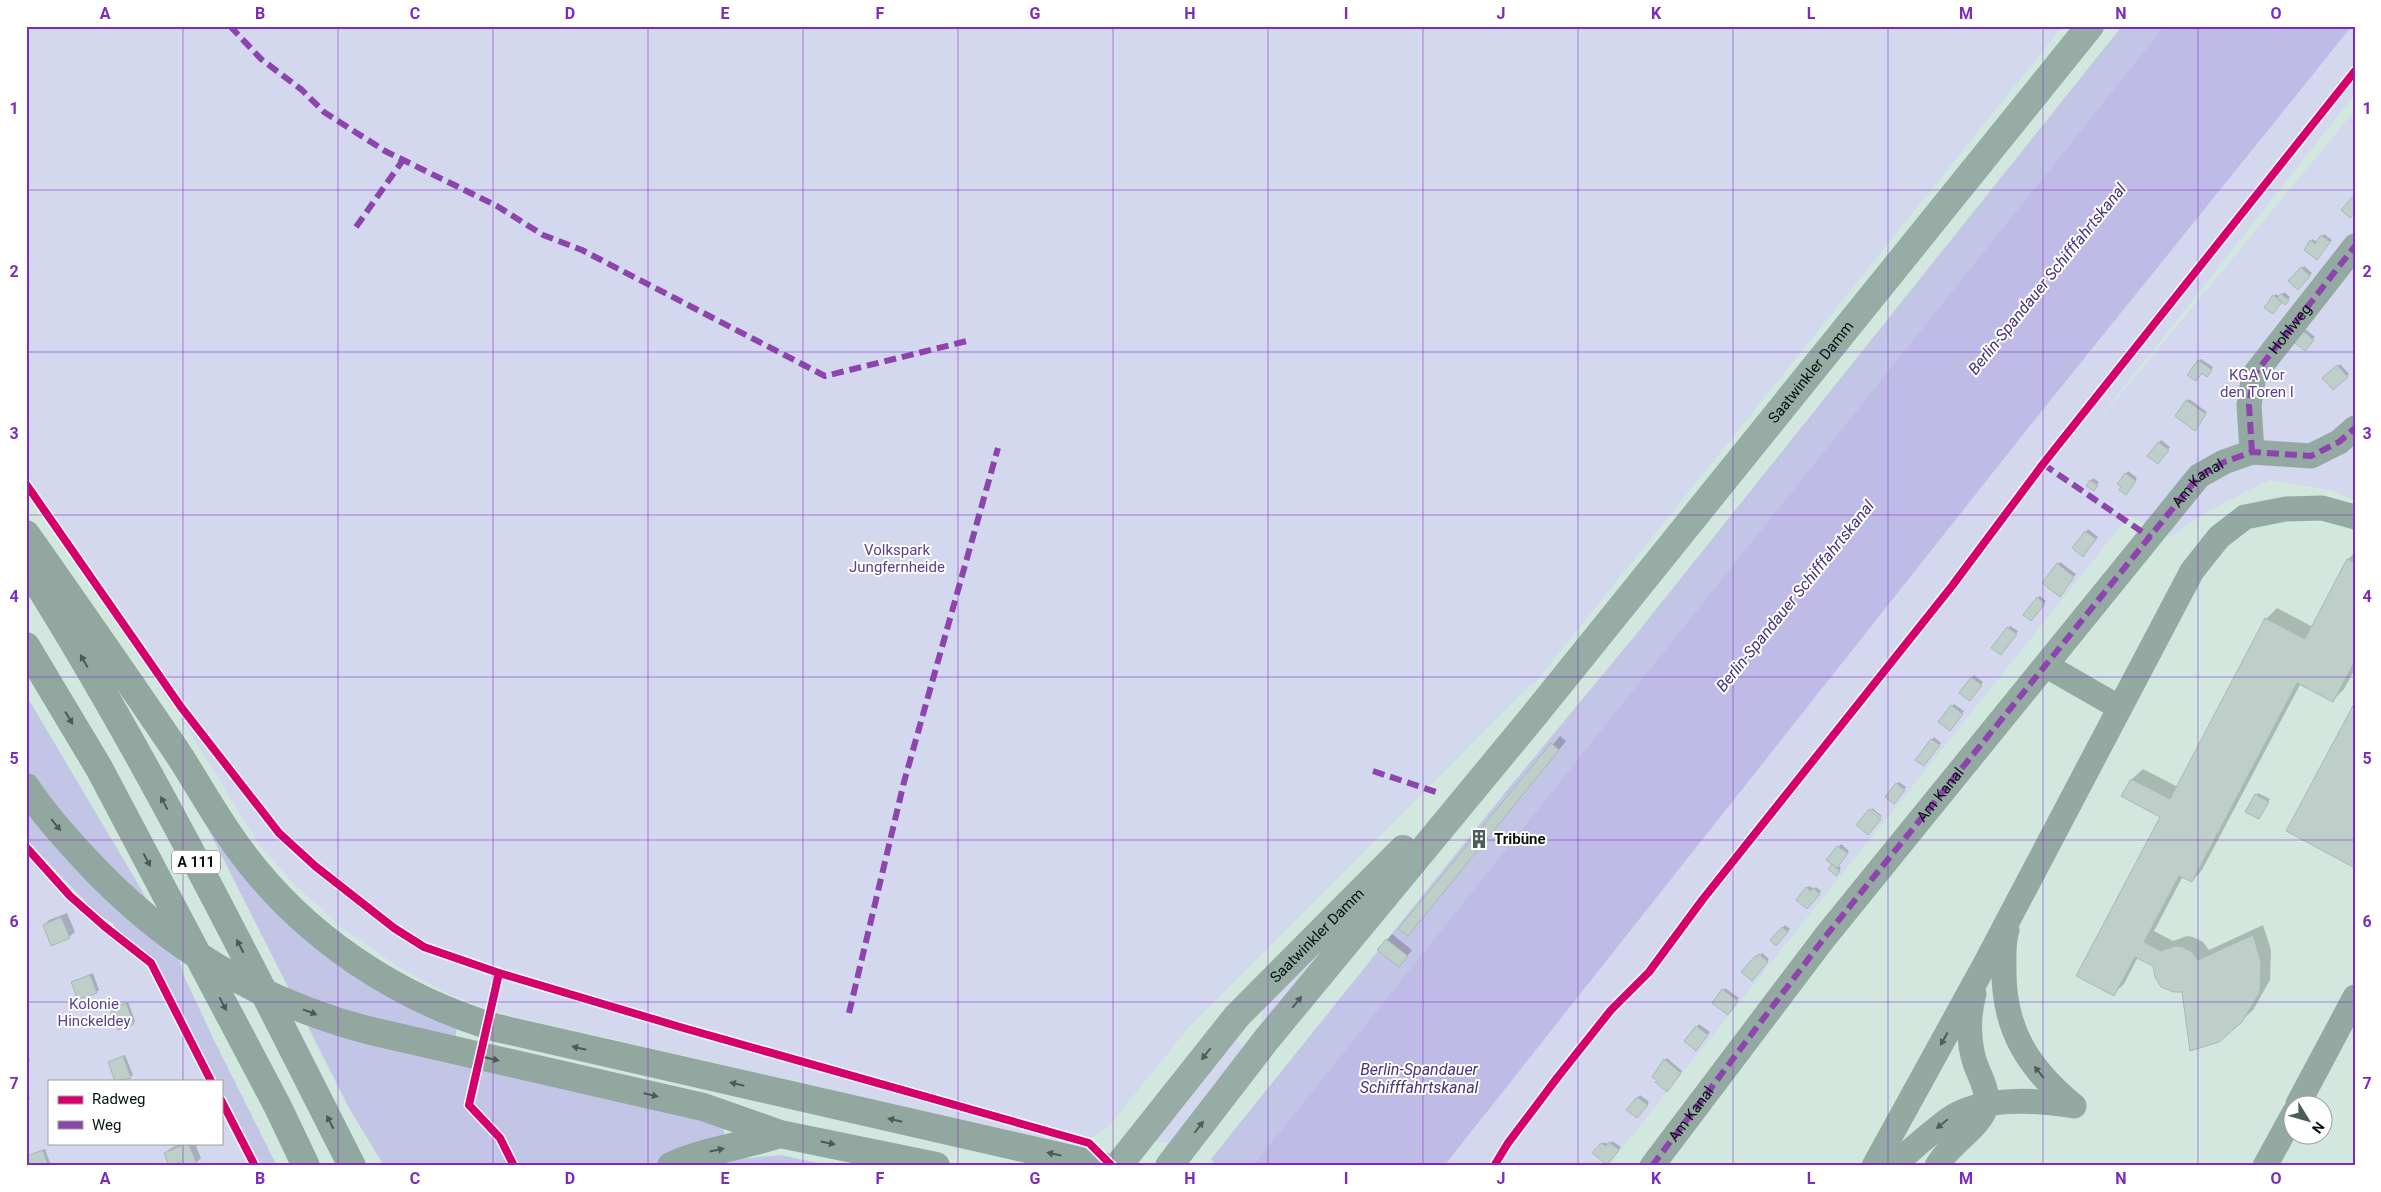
<svg xmlns="http://www.w3.org/2000/svg" width="2381" height="1192" font-family="Roboto,sans-serif">
<style>
.green{fill:#d3d8ef}
.forest{fill:#c2c5e5}
.water{fill:#bebbe7}
.shadow{fill:#0003}
.building{fill:#bdcfc8;stroke:#a8b9b2}
.lines{fill:none;stroke-linecap:round;stroke-linejoin:round}
.minor{stroke:#94a9a1;stroke-width:25}
.major{stroke:#96aca4;stroke-width:28}
.highway{stroke:#92a79f;stroke-width:28}
.quiet{stroke:#8e44ad;stroke-width:6;stroke-dasharray:12 6;stroke-linecap:butt}
.cycleway-casing{stroke:#fff;stroke-width:11}
.cycleway{stroke:#d6006c;stroke-width:8}
.oneway{fill:#4b5c56}
.oneway2{fill:#4d5f58}
.oneway3{fill:#4c5e57}
.grid{fill:none;stroke:#7b2cbf;stroke-width:1;stroke-opacity:0.55}
.labels{text-anchor:middle;dominant-baseline:central;stroke-width:4;stroke-linejoin:round;paint-order:stroke}
.shield{fill:#fff;stroke:#4f5956;stroke-width:1}
.shield-label{font-size:14px;font-weight:bold;fill:#04120d}
.street-label{font-size:15px;fill:#04120d;stroke:#fff}
.park-label{font-size:15px;fill:#574290;stroke:#fff}
.poi-label{font-size:15px;font-weight:bold;fill:#04120d;stroke:#fff;text-anchor:start}
.water-label{font-size:16px;font-style:italic;fill:#48317e;stroke:#fff}
.neatline{fill:none;stroke:#7b2cbf;stroke-width:2}
.grid-label{font-size:16px;text-anchor:middle;font-weight:bold;fill:#7b2cbf}
</style>
<rect width="100%" height="100%" fill="#d2e8df"/>
<path class="green" d="M26 26H2063L1535 683 1525 690 1190 1026 1109 1126 1078 1147 504 1014 448 994 400 968 341 927 296 886 259 845 188 729 26 493Z
M2352 26H2355V94L2077 447 2355 110V501L2331 490 2269 480 2203 514 2171 537 2129 516 1608 1166H1444L2029 427Z
M26 855 74 906 151 972 205 1081H49V1143H221V1113L248 1166H26Z
M1341 929 1266 1021 1261 1019 1263 1008Z
M1235 1040 1247 1049 1170 1144 1155 1141Z"/>
<path class="forest" d="M2122 26H2164L1254 1166H1216L1211 1159 1508 789 1633 638Z
M26 695 141 889 180 961 183 974 215 1042 277 1166H257L221 1094V1081H215L158 966 113 926 114 924 97 914 26 839Z
M192 797 225 844 457 1027 451 1061 723 1126 728 1160 781 1155 832 1166H384L349 1108Z"/>
<path class="water" d="M2164 26H2352L2029 427 1444 1166H1253Z"/>
<path class="shadow" d="M2324 234 2332 240 2319 256 2311 241 2313 239 2317 242Z
M2304 266 2312 273 2298 288 2290 281Z
M2284 292 2290 297 2285 303 2282 301 2273 313 2274 296 2276 294 2280 297Z
M2302 326 2315 337 2304 350Z
M2201 359 2213 367 2209 373 2189 375Z
M2340 364 2349 374 2333 388 2324 378Z
M2189 399 2207 412 2197 427 2176 416Z
M2161 440 2170 447 2160 460 2149 456Z
M2128 471 2137 478 2128 491 2126 474Z
M2093 478 2099 482 2096 487 2088 485Z
M2088 529 2098 537 2085 553 2086 532Z
M2355 553V669L2344 689 2333 700 2301 683 2202 870 2192 881 2183 876 2154 931 2173 941 2187 936 2193 937 2203 942 2209 950 2263 925 2271 950 2270 980 2253 1010 2241 1021 2183 990 2154 966 2138 957 2124 984 2113 994 2162 816 2123 796 2132 779 2143 769 2178 787 2266 619 2277 608 2313 627 2348 559Z
M2060 562 2076 574 2062 593 2058 564Z
M2040 596 2046 601 2033 617 2037 598Z
M2010 626 2018 631 2003 652 2008 628Z
M1974 675 1983 682 1972 697 1960 692Z
M1954 704 1964 711 1952 728 1940 722Z
M1560 736 1566 741 1416 926 1400 929Z
M1934 737 1941 743 1926 763 1917 760Z
M1899 782 1906 787 1896 800 1897 784Z
M2258 793 2270 799 2261 815 2256 795Z
M1872 808 1882 816 1881 817 1871 809Z
M1841 844 1849 851 1838 865 1841 868 1836 874 1834 864 1828 860Z
M1809 886 1814 889 1816 887 1821 891 1809 905 1807 888Z
M67 913 75 932 69 937 44 925 49 920Z
M1785 925 1790 929 1776 944 1772 940Z
M1392 934 1412 950 1404 960 1379 949Z
M1762 953 1769 959 1754 977 1743 972 1758 954 1759 956Z
M93 973 99 990 96 992 73 982Z
M1725 988 1739 998 1730 1011 1714 1003Z
M128 1002 135 1021 133 1023 111 1009Z
M1699 1024 1710 1032 1698 1047 1686 1041Z
M26 1051 30 1061 26 1064Z
M125 1055 133 1075 122 1081H116L109 1063Z
M1667 1058 1682 1071 1669 1088 1665 1060Z
M26 1089 30 1099 26 1102Z
M1640 1095 1649 1102 1639 1115 1628 1109Z
M1612 1141 1621 1147 1609 1162 1594 1153 1604 1142 1609 1145Z
M182 1143H195L201 1158 196 1163 187 1166 184 1159 165 1153 171 1148Z
M45 1149 50 1163 48 1165 27 1157Z"/>
<path class="building" d="M2352 197 2355 199V213L2350 218 2341 210Z
M2321 235 2330 242 2317 260 2304 250 2310 240 2315 244Z
M2301 267 2310 276 2298 290 2288 281Z
M2281 294 2289 300 2285 305 2277 298Z
M2273 295 2282 302 2273 314 2264 308Z
M2299 328 2314 340 2305 351 2290 339Z
M2198 360 2212 370 2207 377 2202 373 2196 381 2187 375Z
M2337 365 2348 377 2333 390 2322 378Z
M2186 400 2206 414 2195 431 2175 416Z
M2158 442 2169 450 2158 464 2147 456Z
M2125 473 2136 481 2126 495 2119 490 2121 487 2117 484Z
M2090 480 2098 485 2094 491 2086 486Z
M2085 531 2096 539 2083 557 2072 548Z
M2347 559 2355 562V661L2333 702 2297 683 2192 882 2179 876 2144 942 2161 951 2175 946 2182 947 2192 952 2198 960 2253 935 2261 962 2260 992 2242 1022 2219 1042 2190 1051 2182 992H2174L2161 987 2155 977 2153 966 2135 957 2114 996 2076 976 2160 817 2121 796 2131 779 2170 799 2265 618 2305 639Z
M2057 563 2074 577 2060 597 2042 583Z
M2037 597 2045 604 2031 621 2023 615Z
M2007 627 2017 634 2001 655 1991 648Z
M1971 677 1982 685 1970 701 1959 693Z
M2355 702V868L2286 831Z
M1951 705 1963 714 1950 731 1938 722Z
M1931 739 1940 745 1924 766 1915 760Z
M1551 743 1559 750 1408 936 1398 929Z
M1896 783 1905 790 1894 804 1885 797Z
M2255 794 2269 802 2259 819 2245 812Z
M1869 809 1881 819 1868 835 1856 825Z
M1837 846 1848 853 1837 868 1826 860Z
M1832 864 1840 871 1836 876 1828 869Z
M1806 887 1811 891 1813 888 1820 894 1807 909 1796 900Z
M61 917 70 938 51 946 43 925Z
M1782 927 1788 932 1776 946 1770 940Z
M1386 939 1408 956 1399 967 1377 950Z
M1759 954 1768 962 1752 981 1741 972 1755 956 1757 957Z
M90 975 97 993 78 1000 71 982Z
M1722 989 1738 1001 1728 1015 1712 1003Z
M126 1003 134 1024 118 1030 110 1009Z
M1696 1026 1708 1035 1696 1051 1684 1041Z
M123 1056 131 1078 115 1081 108 1062Z
M1664 1059 1681 1073 1667 1092 1655 1082 1657 1080 1652 1077Z
M1637 1097 1648 1105 1637 1118 1626 1110Z
M1609 1142 1619 1150 1607 1165 1592 1153 1601 1143 1606 1146Z
M188 1143 197 1164 185 1166 183 1161 169 1166 164 1153Z
M43 1150 48 1166H29L26 1156Z"/>
<g class="lines">
<path class="minor" d="M2252 452 2249 405 2254 375 2355 246
M2047 666 2120 708
M2007 930C2003 942 2004 955 2004 968 2003 1029 2028 1068 2074 1106
M2298 1104 2355 997
M1652 1166 1825 937 2199 476 2224 462 2252 452 2311 456 2339 442 2355 428
M1874 1166 1984 966 2192 571 2219 537 2245 517 2286 509 2322 508 2355 517
M1893 1166C1911 1150 1930 1133 1949 1119 1982 1096 2038 1100 2074 1106
M1937 1166C1949 1144 1979 1129 1986 1107 1990 1093 1979 1075 1975 1063 1968 1042 1968 1014 1974 994
M2265 1166 2294 1113"/>
<g class="major">
<path id="s1" d="M1118 1166 1237 1016 1403 849"/>
<path id="s2" d="M1169 1166 1266 1040 1532 718 2090 26"/>
</g>
<path class="highway" d="M26 534C76 605 126 677 175 749 197 782 216 818 240 850 303 936 396 998 497 1028L1102 1166
M26 565C148 758 249 963 352 1166
M26 646 99 768 278 1107 306 1166
M26 787C43 813 65 837 86 860 165 945 255 1000 367 1030L703 1107 780 1134 936 1166
M671 1166C706 1150 744 1146 780 1134"/>
<g class="quiet">
<path d="M230 26 261 59 302 90 324 112 385 151 497 206 543 235 582 250 825 376 971 340"/>
<path d="M356 227 403 160"/>
<path id="s3" d="M2252 452 2249 405 2254 375 2355 246"/>
<path d="M2043 464 2151 538"/>
<path d="M1373 771 1439 793"/>
<path d="M849 1013 904 782 998 448"/>
<path id="s4" d="M1652 1166 1825 937 2199 476 2224 462 2252 452 2311 456 2339 442 2355 428"/>
</g>
<g class="cycleway-casing">
<path id="cycleway" d="M26 484 181 707 279 833 315 866 394 928 424 947 499 973 680 1027 1089 1143 1112 1166
M26 847 70 896 104 926 151 963 211 1081
M499 973 469 1105 500 1138 514 1166
M221 1100 255 1166
M1494 1166 1508 1143 1557 1078 1611 1010 1649 972 1703 899 1952 586 2043 464 2355 71"/>
</g>
<use href="#cycleway" class="cycleway"/>
</g>
<defs><path id="oneway-solid" d="M-6-.8H1V-3.2L6.5 0L1 3.2V.8H-6Z" transform="scale(1.25)"/></defs>
<g class="oneway">
<use href="#oneway-solid" transform="translate(84 661) rotate(-120)"/>
<use href="#oneway-solid" transform="translate(69 718) rotate(59)"/>
<use href="#oneway-solid" transform="translate(164 803) rotate(-118)"/>
<use href="#oneway-solid" transform="translate(56 825) rotate(51)"/>
<use href="#oneway-solid" transform="translate(147 860) rotate(62)"/>
<use href="#oneway-solid" transform="translate(240 946) rotate(-117)"/>
<use href="#oneway-solid" transform="translate(223 1004) rotate(62)"/>
<use href="#oneway-solid" transform="translate(310 1012) rotate(21)"/>
<use href="#oneway-solid" transform="translate(579 1048) rotate(-167)"/>
<use href="#oneway-solid" transform="translate(492 1059) rotate(13)"/>
<use href="#oneway-solid" transform="translate(737 1084) rotate(-167)"/>
<use href="#oneway-solid" transform="translate(651 1095) rotate(13)"/>
<use href="#oneway-solid" transform="translate(895 1120) rotate(-167)"/>
<use href="#oneway-solid" transform="translate(330 1122) rotate(-117)"/>
<use href="#oneway-solid" transform="translate(828 1143) rotate(11)"/>
<use href="#oneway-solid" transform="translate(717 1150) rotate(-12)"/>
<use href="#oneway-solid" transform="translate(1054 1154) rotate(-168)"/>
</g>
<g class="oneway2">
<use href="#oneway-solid" transform="translate(1297 1002) rotate(-51)"/>
<use href="#oneway-solid" transform="translate(1206 1054) rotate(128)"/>
<use href="#oneway-solid" transform="translate(1199 1127) rotate(-52)"/>
</g>
<g class="oneway3">
<use href="#oneway-solid" transform="translate(1944 1039) rotate(119)"/>
<use href="#oneway-solid" transform="translate(2039 1072) rotate(-129)"/>
<use href="#oneway-solid" transform="translate(1942 1124) rotate(141)"/>
</g>
<path class="grid" d="M183 26V1081M338 26V1166M493 26V1166M648 26V1166M803 26V1166M958 26V1166M1113 26V1166M1268 26V1166M1423 26V1166M1578 26V1166M1733 26V1166M1888 26V1166M2043 26V1166M2198 26V1166M26 190H2355M26 352H2355M26 515H2355M26 677H2355M26 840H2355M26 1002H2355M183 1143V1166"/>
<defs>
<g id="building-bare" transform="scale(1.5)"><path d="M-4-6H4V6H1V3H-1V6H-4ZM-2.5-4.3h1.7v1.8h-1.7ZM.8-4.3h1.7v1.8H.8ZM-2.5-1h1.7V.8h-1.7ZM.8-1h1.7V.8H.8Z" fill="#4c5d56" stroke="#fff" stroke-width="2.5" paint-order="stroke"/></g>
</defs>
<g fill-rule="evenodd">
<use href="#building-bare" x="1479" y="839"/>
</g>
<g class="labels">
<rect class="shield" x="172" y="850.5" width="48" height="23" rx="4"/>
<g class="shield-label">
<text x="196" y="862">A 111</text>
</g>
<g class="street-label">
<text stroke="none"><textPath href="#s3" startOffset="136">Hohlweg</textPath></text>
<text stroke="none"><textPath href="#s2" startOffset="1021">Saatwinkler Damm</textPath></text>
<text stroke="none"><textPath href="#s4" startOffset="875">Am Kanal</textPath></text>
<text stroke="none"><textPath href="#s4" startOffset="470">Am Kanal</textPath></text>
<text stroke="none"><textPath href="#s1" startOffset="305">Saatwinkler Damm</textPath></text>
<text stroke="none"><textPath href="#s4" startOffset="65">Am Kanal</textPath></text>
</g>
<g class="park-label">
<text x="2257" y="375">KGA Vor<tspan x="2257" dy="17">den Toren I</tspan></text>
<text x="897" y="550">Volkspark<tspan x="897" dy="17">Jungfernheide</tspan></text>
<text x="94" y="1004">Kolonie<tspan x="94" dy="17">Hinckeldey</tspan></text>
</g>
<g class="poi-label">
<text x="1494" y="839">Tribüne</text>
</g>
<g class="water-label">
<text transform="translate(2047 279) rotate(-51)">Berlin-Spandauer Schifffahrtskanal</text>
<text transform="translate(1795 596) rotate(-51)">Berlin-Spandauer Schifffahrtskanal</text>
<text x="1419" y="1069">Berlin-Spandauer<tspan x="1419" dy="18">Schifffahrtskanal</tspan></text>
</g>
</g>
<rect width="2381" height="1192" fill="none" stroke="#ffffff" stroke-width="55"/>
<rect x="48" y="1080" width="175" height="65" fill="#ffffff" stroke="#9ba09e"/>
<rect x="58" y="1096" width="25" height="8" fill="#d6006c" stroke="#9ba09e"/>
<text x="92" y="1104" font-size="15" fill="#04120d">Radweg</text>
<rect x="58" y="1121" width="25" height="8" fill="#8e44ad" stroke="#9ba09e"/>
<text x="92" y="1130" font-size="15" fill="#04120d">Weg</text>
<g transform="translate(2308 1120) rotate(127)"><circle r="24" fill="#ffffff" stroke="#9ba09e"/>
<path d="M0-4L9 19L0 12L-9 19Z" fill="#4c5d56"/>
<text y="-8" font-size="14" font-weight="bold" text-anchor="middle" fill="#04120d">N</text>
</g>
<rect x="28" y="28" width="2326" height="1136" class="neatline"/>
<g class="grid-label">
<text x="105" y="19">A</text>
<text x="260" y="19">B</text>
<text x="415" y="19">C</text>
<text x="570" y="19">D</text>
<text x="725" y="19">E</text>
<text x="880" y="19">F</text>
<text x="1035" y="19">G</text>
<text x="1190" y="19">H</text>
<text x="1346" y="19">I</text>
<text x="1501" y="19">J</text>
<text x="1656" y="19">K</text>
<text x="1811" y="19">L</text>
<text x="1966" y="19">M</text>
<text x="2121" y="19">N</text>
<text x="2276" y="19">O</text>
<text x="14" y="114">1</text>
<text x="2367" y="114">1</text>
<text x="14" y="277">2</text>
<text x="2367" y="277">2</text>
<text x="14" y="439">3</text>
<text x="2367" y="439">3</text>
<text x="14" y="602">4</text>
<text x="2367" y="602">4</text>
<text x="14" y="764">5</text>
<text x="2367" y="764">5</text>
<text x="14" y="927">6</text>
<text x="2367" y="927">6</text>
<text x="14" y="1089">7</text>
<text x="2367" y="1089">7</text>
<text x="105" y="1184">A</text>
<text x="260" y="1184">B</text>
<text x="415" y="1184">C</text>
<text x="570" y="1184">D</text>
<text x="725" y="1184">E</text>
<text x="880" y="1184">F</text>
<text x="1035" y="1184">G</text>
<text x="1190" y="1184">H</text>
<text x="1346" y="1184">I</text>
<text x="1501" y="1184">J</text>
<text x="1656" y="1184">K</text>
<text x="1811" y="1184">L</text>
<text x="1966" y="1184">M</text>
<text x="2121" y="1184">N</text>
<text x="2276" y="1184">O</text>
</g>
</svg>
